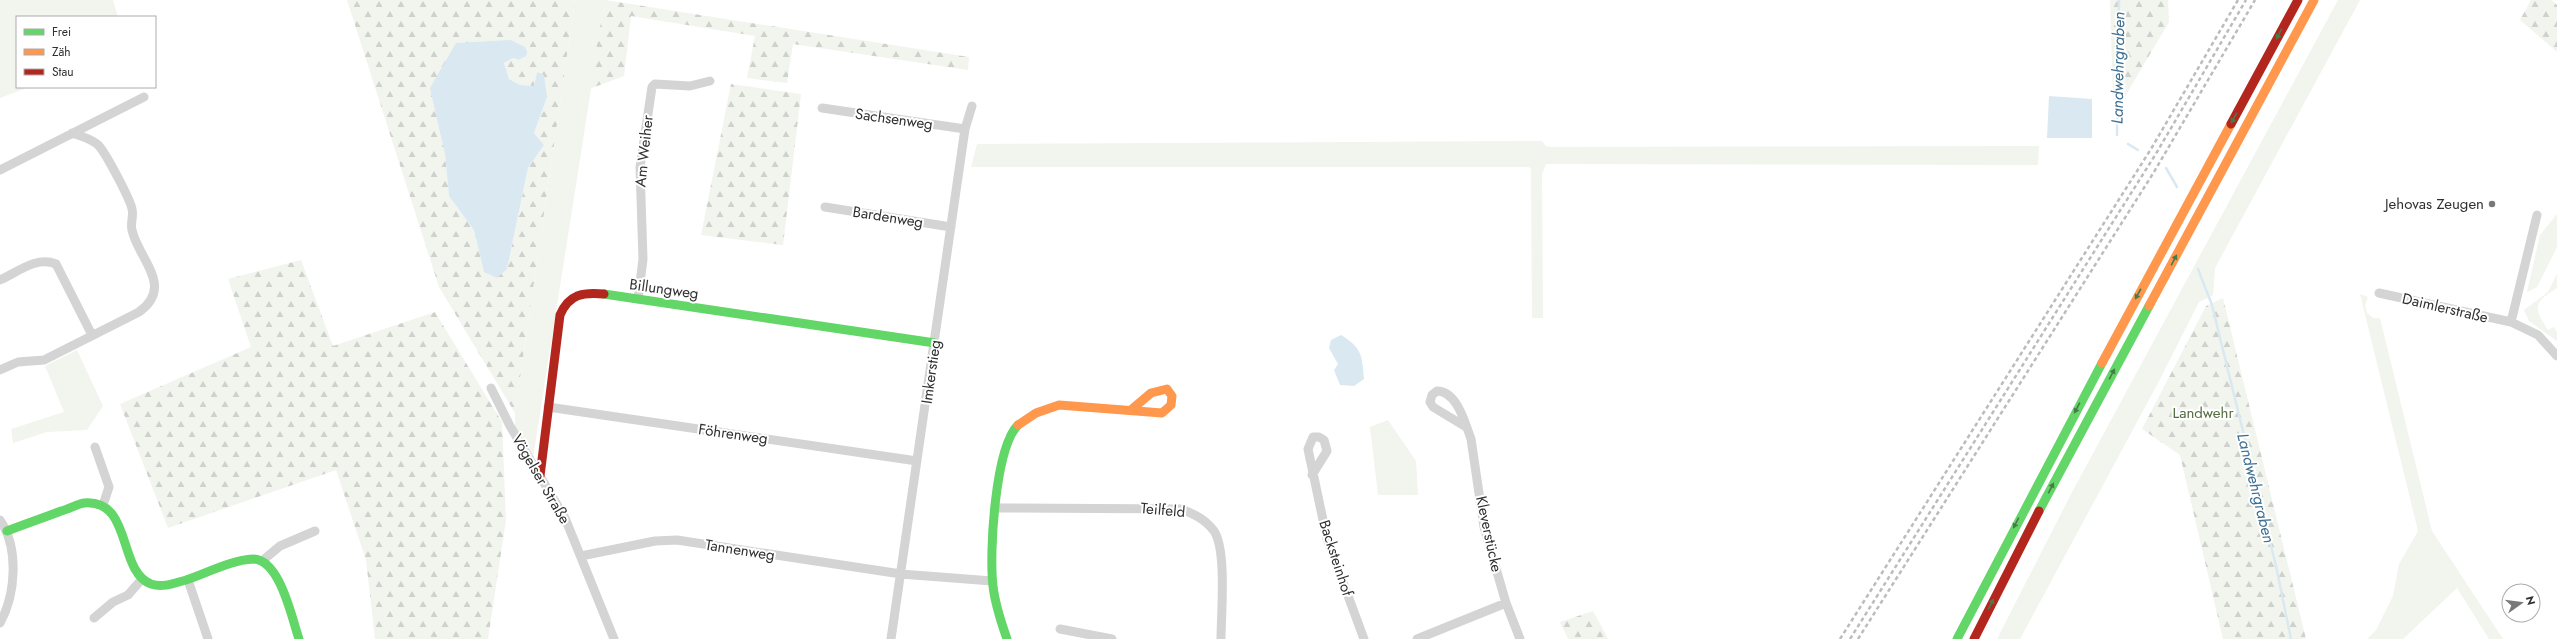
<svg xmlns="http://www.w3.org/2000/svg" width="2557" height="639" font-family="Jost,sans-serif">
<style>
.green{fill:#f1f5ed}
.forest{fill:url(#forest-firs);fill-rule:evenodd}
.water{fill:#dae8f2}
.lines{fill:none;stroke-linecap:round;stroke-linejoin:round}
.stream{stroke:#dae8f2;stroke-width:2.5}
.street{stroke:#d4d4d4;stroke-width:9}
.fast{stroke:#63d668;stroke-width:9}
.slow{stroke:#ff974d;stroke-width:9}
.jam{stroke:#b3261e;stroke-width:9}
.rail{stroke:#bcbcbc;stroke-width:2.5;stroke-dasharray:4 3;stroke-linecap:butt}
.oneway{fill:#477b49}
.poi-dot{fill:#787878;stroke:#fff;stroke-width:1.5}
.labels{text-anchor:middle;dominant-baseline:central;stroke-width:4;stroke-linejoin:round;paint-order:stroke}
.street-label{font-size:15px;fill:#303030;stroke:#fff}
.poi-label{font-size:15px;fill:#303030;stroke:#fff;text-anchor:end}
.park-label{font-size:15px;fill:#526c3d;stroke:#fff}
.water-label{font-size:16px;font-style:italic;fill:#3d6f92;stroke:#fff}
</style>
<defs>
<pattern id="forest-firs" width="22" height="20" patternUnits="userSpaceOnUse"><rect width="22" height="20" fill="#f1f5ed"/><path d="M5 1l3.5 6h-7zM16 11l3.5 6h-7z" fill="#cfd2cc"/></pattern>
</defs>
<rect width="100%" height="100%" fill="#fff"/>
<path class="green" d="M0 0H113L118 17H17V87H29L0 98Z
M575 0H605L531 471 515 427V413Z
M2338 0H2360L2215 268 2213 295 2199 302 2157 385 2020 639H1997L2070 496Z
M1542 141 1546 146 1551 147 2039 146 2038 165 1546 164 1542 174 1543 318H1532L1531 169 1529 167H971L977 144Z
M2557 214V247L2537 287 2527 292 2540 235Z
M2557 274V288C2533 303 2533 307 2548 330L2554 327 2557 332V341L2529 321 2524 310 2548 292Z
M2360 294 2368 297 2365 305 2367 313 2373 318H2380L2432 531 2503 639H2489L2457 588 2403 639H2367L2376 630 2393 596 2399 564 2418 531Z
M77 350 103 406 87 430 47 432 13 443 11 429 64 412 45 366Z
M1388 420 1416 461 1418 495H1378L1370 427Z"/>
<path class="forest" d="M347 0H575L515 413 439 287ZM511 40 525 47 527 51V55L519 60 513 58 504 63 509 79 520 85 534 86 537 72 547 97 534 133 544 145 528 168 507 269 484 272 474 230 449 196 445 154Z
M605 0 969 57 968 70 793 44 787 83 747 78 755 36 631 16 624 76 589 89Z
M2110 0H2168L2169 22 2118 108 2113 96Z
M2531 0H2552L2557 5V52L2520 20Z
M731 84 801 94 783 245 701 235Z
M301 260 333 346 435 312 502 422 506 520 488 639H375L366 560 336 470 168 528 120 404 251 347 228 279Z
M2223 298 2306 639H2223L2180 455 2142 429 2206 306Z
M1593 611 1608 639H1568L1560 622Z"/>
<path class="water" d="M511 40 525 47 527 51V55L519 60 513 58 504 63 509 79 520 85 534 86 537 72 544 75 547 97 534 133 544 145 528 168 507 269 497 278 484 272 474 230 449 196 445 154 430 88 456 43Z
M2049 96 2092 99V138H2047Z
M1341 335C1362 348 1362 355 1364 379L1354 386 1340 385 1334 370 1338 364 1329 348 1331 340Z"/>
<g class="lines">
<path class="stream" d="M2117 135 2119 0
M2128 144 2138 150
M2166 168 2177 187
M2198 269 2212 305 2276 566 2291 639"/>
<path class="street" d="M822 108 965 129
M0 170 144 97
M825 207 951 227
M0 280C18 272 36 256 56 264L92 335
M2379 293 2511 322 2538 335 2557 356
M638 299 643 259 640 167 652 87 655 84 690 86 710 81
M2511 322 2537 215
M0 370 18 362 44 360 139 312C175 286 138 259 132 230 130 223 134 216 132 209 130 199 104 149 97 144 89 138 81 136 72 133
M491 388 510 426 565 518 614 639
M548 407 917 461
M1466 427 1433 407 1430 402 1432 395 1437 391C1457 391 1465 423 1471 439L1484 527 1506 603 1520 639
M95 447 109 487 103 505
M1312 475 1327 451 1324 440 1319 437H1313L1308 449 1327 539 1364 639
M996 508 1181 509C1194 514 1205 519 1214 531 1227 550 1221 615 1221 639
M0 520C19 548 16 594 0 623
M581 556 655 541 677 540 901 574 992 581
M262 561 280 546 315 531
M188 580 208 639
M94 618 113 602 128 595 142 579
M1060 629 1112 639
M891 639 965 129 972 106
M1417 639 1506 603"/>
<path class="fast" d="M604 294 935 343
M2039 511 2149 306
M7 531C25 524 43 518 61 511 69 509 77 504 84 503 133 499 117 571 151 584 163 588 175 583 186 580 207 573 231 560 253 559 280 559 292 619 299 639
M1007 639C1001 622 995 604 993 586 989 553 995 448 1018 425
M1957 639 2102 363"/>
<path class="slow" d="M2149 306 2314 0
M2102 363 2231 124
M1018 425 1036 413 1059 405 1162 413 1171 405 1172 396 1167 389 1151 393 1131 410"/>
<path class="jam" d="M2231 124 2298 0
M540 476 560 315C569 294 583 292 604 294
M1974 639 2039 511"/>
<path class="rail" d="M1840 639 2151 149 2238 0
M1850 639 2157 152 2246 0
M1858 639 2154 172 2255 0"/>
</g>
<defs><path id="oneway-solid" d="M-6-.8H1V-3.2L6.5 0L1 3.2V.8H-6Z"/></defs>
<g class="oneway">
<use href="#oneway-solid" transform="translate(2279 34) rotate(118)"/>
<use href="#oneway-solid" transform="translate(2234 118) rotate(119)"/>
<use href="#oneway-solid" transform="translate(2174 260) rotate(-62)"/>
<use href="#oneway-solid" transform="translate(2138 294) rotate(119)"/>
<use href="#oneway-solid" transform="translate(2112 374) rotate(-62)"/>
<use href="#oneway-solid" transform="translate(2077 408) rotate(118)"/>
<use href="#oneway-solid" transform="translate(2051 488) rotate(-63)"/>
<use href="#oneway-solid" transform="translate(2016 523) rotate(117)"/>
<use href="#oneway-solid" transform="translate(1991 604) rotate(-63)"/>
</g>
<circle class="poi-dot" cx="2492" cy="204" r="4"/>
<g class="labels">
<g class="street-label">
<text transform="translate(894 119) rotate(8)">Sachsenweg</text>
<text transform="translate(644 151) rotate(-84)">Am Weiher</text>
<text transform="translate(888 217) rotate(9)">Bardenweg</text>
<text transform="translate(664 289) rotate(8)">Billungweg</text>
<text transform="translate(2445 308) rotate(13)">Daimlerstraße</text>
<text transform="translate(931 372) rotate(-82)">Imkerstieg</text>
<text transform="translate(733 434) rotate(8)">Föhrenweg</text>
<text transform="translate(541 479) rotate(60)">Vögelser Straße</text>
<text transform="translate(1163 510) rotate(5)">Teilfeld</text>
<text transform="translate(1489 534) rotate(78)">Kleverstücke</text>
<text transform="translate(740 550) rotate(9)">Tannenweg</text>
<text transform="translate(1336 558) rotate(72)">Backsteinhof</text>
</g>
<g class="poi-label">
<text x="2484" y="204">Jehovas Zeugen</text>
</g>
<g class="park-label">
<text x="2203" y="413">Landwehr</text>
</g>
<g class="water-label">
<text transform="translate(2118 68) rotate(-89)">Landwehrgraben</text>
<text transform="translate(2256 488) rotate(76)">Landwehrgraben</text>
</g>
</g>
<rect x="16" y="16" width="140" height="72" fill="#ffffff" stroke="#acacac"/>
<rect x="24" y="29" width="20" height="6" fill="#63d668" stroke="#acacac"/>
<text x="52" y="36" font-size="12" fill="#303030">Frei</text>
<rect x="24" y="49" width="20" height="6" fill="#ff974d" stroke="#acacac"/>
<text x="52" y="56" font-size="12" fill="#303030">Zäh</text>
<rect x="24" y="69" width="20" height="6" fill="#b3261e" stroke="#acacac"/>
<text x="52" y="76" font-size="12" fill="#303030">Stau</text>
<g transform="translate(2521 603) rotate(76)"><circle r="19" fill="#ffffff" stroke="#acacac"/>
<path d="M0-3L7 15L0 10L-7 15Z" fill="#787878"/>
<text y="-6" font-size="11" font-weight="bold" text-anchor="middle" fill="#303030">N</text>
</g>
</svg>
